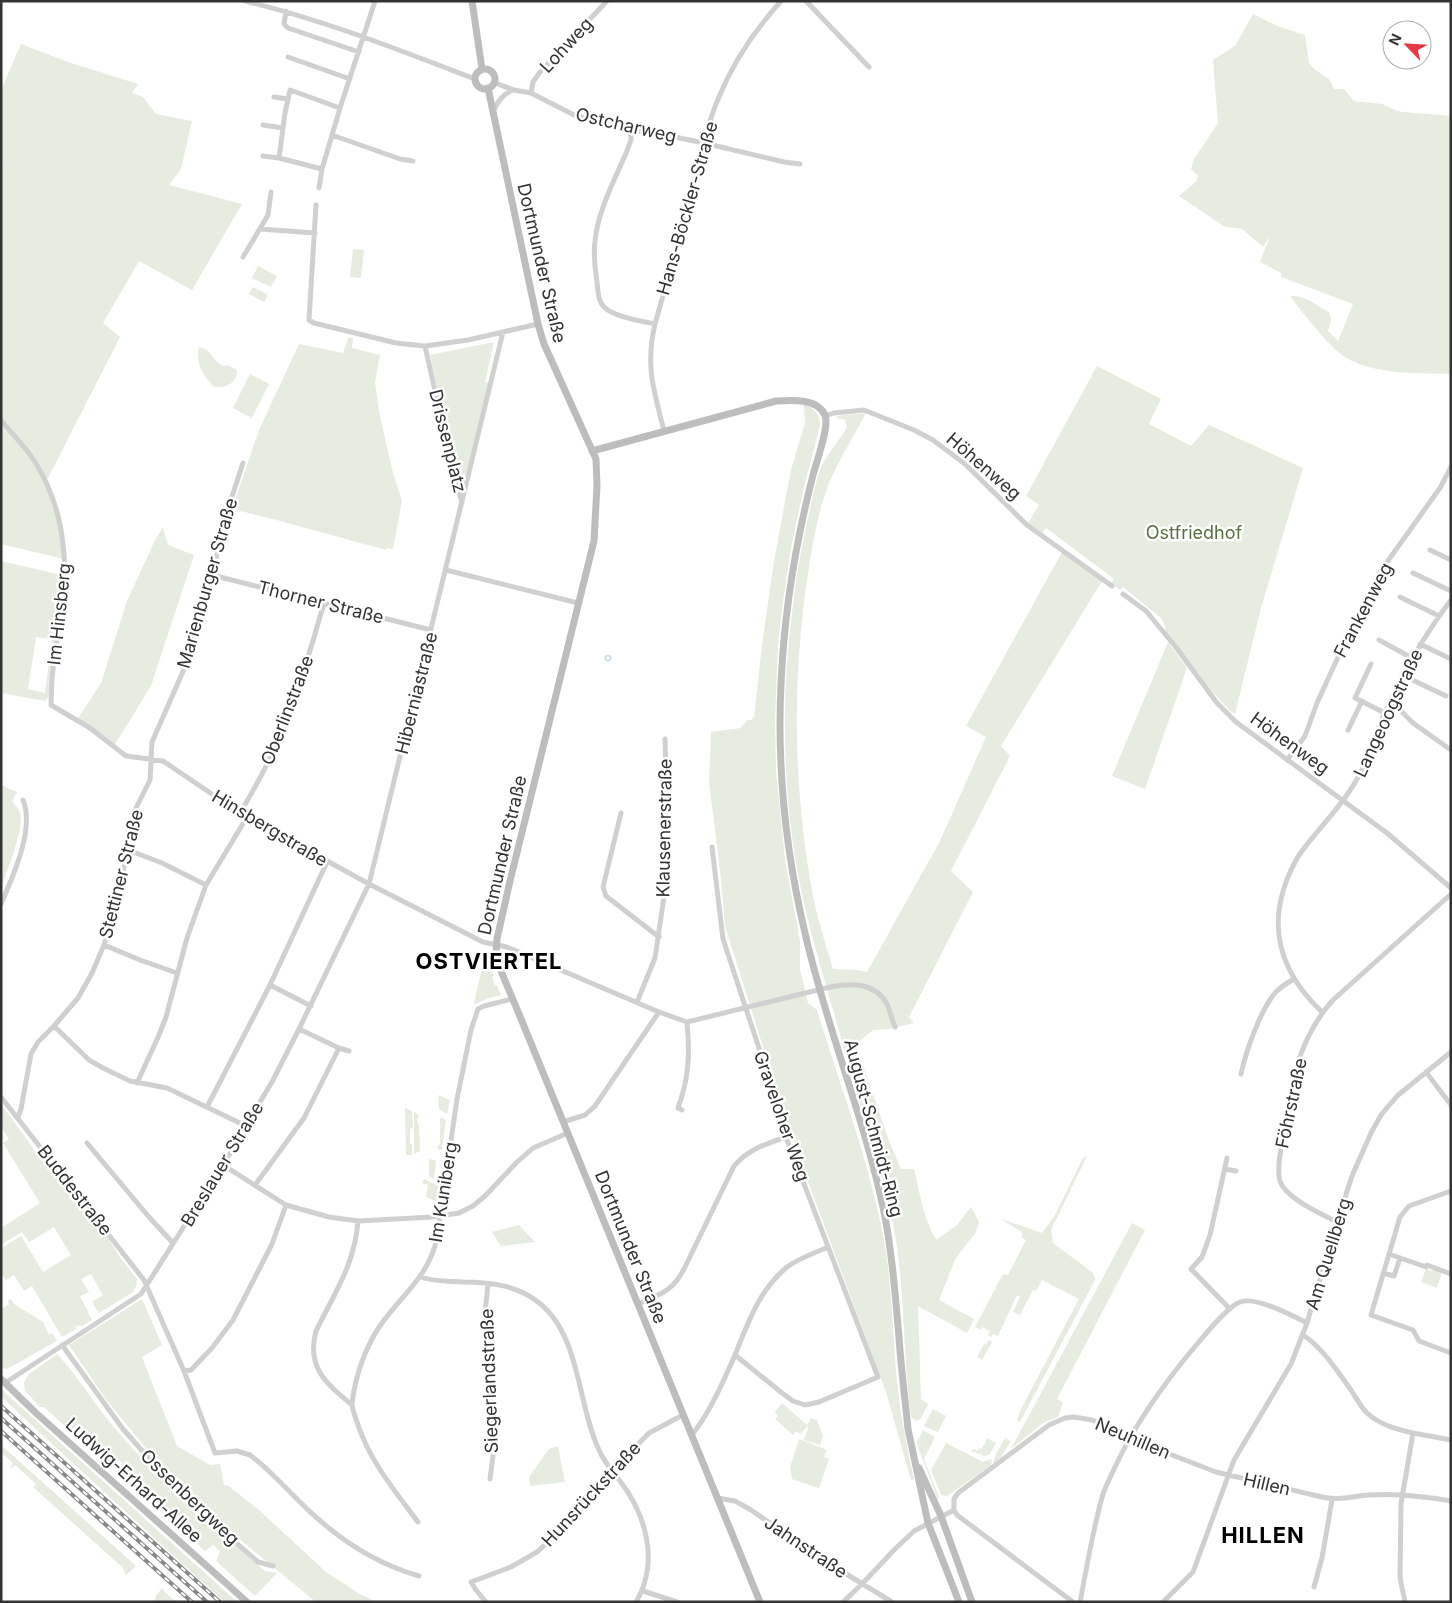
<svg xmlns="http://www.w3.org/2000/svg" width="1452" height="1603" font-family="Inter,sans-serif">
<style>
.green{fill:#e6ecdf;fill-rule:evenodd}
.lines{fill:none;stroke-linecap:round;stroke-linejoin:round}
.stream{stroke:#cfe2ee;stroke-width:2}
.street{stroke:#d0d0d0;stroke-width:5}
.secondary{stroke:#bdbdbd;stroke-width:7}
.rail-casing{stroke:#888;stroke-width:4}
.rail{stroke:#fff;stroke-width:2;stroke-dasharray:5.5;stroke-linecap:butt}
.labels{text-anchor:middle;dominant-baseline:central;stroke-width:5;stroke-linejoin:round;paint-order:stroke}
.street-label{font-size:18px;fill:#333;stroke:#fff}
.park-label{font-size:18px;fill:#56703f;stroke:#fff}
.district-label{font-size:22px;font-weight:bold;letter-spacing:1px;fill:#000;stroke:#fff}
</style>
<rect width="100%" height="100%" fill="#fff"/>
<path class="green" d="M1253 14 1280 27 1305 35 1309 63 1314 69 1329 79 1334 89H1344L1354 101 1382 104 1397 111 1403 112 1451 116V374C1419 373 1373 375 1345 357 1328 346 1305 315 1291 298V296C1306 295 1317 306 1329 312L1331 319 1328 331 1338 341 1353 304 1281 277V273L1260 262 1270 236 1263 247 1242 229 1225 227 1179 196 1196 182 1198 176 1191 169 1194 159 1218 123 1213 60 1235 46Z
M21 44 68 62 138 84 132 93 143 97 156 114 192 121 181 169 169 185 242 204 192 290 139 261 103 323 120 337 46 482 58 515 64 559 1 544V167L3 163 1 161V90Z
M353 249 364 250 361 278 350 277Z
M258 266 277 276 271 287 252 278Z
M253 287 268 295 264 302 249 294Z
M348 338H353L352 348 380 355 375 382 379 411 392 469 402 501 393 549 386 548V550L273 519 232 509 259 430 299 344 343 353Z
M494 342 485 382 489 383 466 474 464 477H459L456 473 430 355Z
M199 347C210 349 211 357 218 363 222 367 225 365 229 366 232 367 234 369 237 370 237 384 226 388 214 387 203 375 195 364 199 347Z
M1097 366 1161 399 1149 424 1191 446 1209 425 1303 468 1261 608 1235 714 1230 711 1208 687 1164 630 1166 628 1161 618 1123 587 1120 590 1111 583 1114 579 1046 528 1042 533 1028 523 1039 505 1026 496Z
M250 374 269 384 252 418 233 408Z
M804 405H806C815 410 820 414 820 425L804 487 792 543 784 594 778 644 775 721 776 771 785 859 800 941V969L808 1003 817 1010C840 1085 868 1158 883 1235 892 1280 892 1326 896 1371 899 1408 906 1443 914 1479L911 1480 886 1392 791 1136 725 926 720 870 709 782 711 732 741 728 747 720H752L754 717 762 645 774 561 791 470 805 423Z
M864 413H866C852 440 835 465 825 494 814 528 809 566 804 602 792 700 795 799 813 896 818 921 826 945 833 969L858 970 867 972 940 841 986 737 966 726 1062 552 1102 581 1001 746 1010 756 951 871 973 892 909 1017 914 1023 889 1029 873 1030 856 1044 889 1141 901 1169H914C920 1193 923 1218 936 1240L957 1225 971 1207 979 1222 976 1232 956 1258 939 1300 974 1319 967 1333 918 1306 921 1399 928 1404 921 1418 917 1421 911 1417C902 1349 906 1280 891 1214 882 1169 866 1126 853 1081 845 1055 839 1029 831 1003 819 960 806 918 798 874 782 786 781 693 793 605 797 569 804 534 812 500 815 488 817 476 822 465 829 451 840 440 847 427L845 420 836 418 837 416Z
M163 528 168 545 194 555 151 686 114 746 77 720 101 683 127 601 156 538Z
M1 561 66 576 51 694 45 701 1 693ZM36 637 52 639 45 693 28 689Z
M1168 642 1187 668 1145 789 1112 776Z
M1 785 17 792 14 797 13 802C15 805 19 809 20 812 25 825 7 873 1 887Z
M484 958H487L494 976 492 977 495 986 497 985 501 995 486 999 476 1004 474 1003Z
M438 1095 450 1100 447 1114 439 1109Z
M1 1104 49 1170 62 1180 108 1238 122 1260 137 1279 136 1286 133 1292 99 1313 92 1302 103 1295 91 1274 81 1279 89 1292 80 1296 92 1320 81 1327 80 1325 75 1327 76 1329 62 1337 32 1286 24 1291 14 1275 6 1280 1 1273V1248L21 1236 43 1272 71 1255 54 1227 29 1242 22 1232 1 1245V1228L40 1203 3 1143 9 1139 1 1127Z
M405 1108 412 1111 413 1128 410 1129V1143L412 1144V1155H406Z
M414 1112 419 1115V1117L417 1118 418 1124H419L420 1151 414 1154Z
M440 1117 446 1120 442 1149 439 1150 437 1147 440 1144Z
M1087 1156 1051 1230 1053 1243 1093 1273 1095 1280 1020 1422 1017 1420 1021 1409 1079 1299 1042 1280 1036 1291 1033 1290 1020 1315 1013 1312 1020 1297 1017 1295 998 1336 993 1334 991 1337 988 1335 990 1331 982 1327 981 1330 975 1327 1003 1274 1008 1275 1026 1240 1022 1238V1232L1001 1219 1042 1233 1054 1217 1083 1158Z
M429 1159 436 1161 434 1179 429 1176Z
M424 1179 438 1186 436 1201 426 1197 428 1185 422 1183Z
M1132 1223 1145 1230 1057 1399 1063 1402 1058 1417 1043 1423 1011 1449Z
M519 1225 535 1242 501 1246 492 1232Z
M1426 1269 1432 1271 1433 1269 1442 1272 1437 1288 1421 1282Z
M11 1299 14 1304 43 1322 49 1335 52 1333 57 1341 7 1369 1 1367V1309L9 1304 8 1301Z
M142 1299 162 1345 142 1357 177 1446 210 1465 220 1464 224 1485 229 1486 260 1511 326 1572 358 1593 376 1602H316L215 1519 176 1483 149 1452 105 1398 69 1345Z
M989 1340 992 1342 982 1360 977 1357 984 1344 986 1345Z
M57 1354C80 1378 96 1407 118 1432 162 1484 214 1527 265 1571L277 1573 255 1596 216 1561 220 1551 213 1545 205 1551 121 1476 126 1467 119 1460 110 1467 44 1407H40L25 1391 24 1382 29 1374Z
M1 1389 13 1400 237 1602H225L211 1590 25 1419 1 1396Z
M782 1403 807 1425 811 1418 817 1420 823 1436 820 1445 804 1440 809 1425 800 1434 796 1431 793 1435 775 1419 778 1416 775 1412Z
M933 1409 946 1416 938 1432 924 1426Z
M923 1430 935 1437 924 1459 939 1497 938 1500 918 1447 917 1442Z
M1016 1431 1002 1456 993 1464C994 1456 1001 1446 1005 1438L1010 1441Z
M987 1438 996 1443 989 1455 984 1456 972 1451 973 1449 978 1451 979 1448 982 1449 984 1444 986 1445 985 1442Z
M799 1439 827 1450 824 1457 829 1459 819 1488 792 1479 790 1467Z
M946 1443 983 1462 992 1459 991 1465 947 1496 941 1495 931 1470Z
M1 1445 136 1566 126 1575 122 1567 33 1487 36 1484 15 1465 12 1468 10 1467 13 1463 1 1452Z
M558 1446 565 1482 530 1486 529 1477 549 1449Z
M161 1589H162L176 1602H153L156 1598 155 1597Z"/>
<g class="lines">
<path class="stream" d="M605.5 658a2.5 2.5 0 1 1 5 0a2.5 2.5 0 1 1-5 0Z"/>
<path class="street" d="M245 1C324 20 399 50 475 79
M806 1 869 67
M286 11 284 24 288 28 359 52
M288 57 350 79
M495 83 514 90 531 93 574 115 631 130 660 134 704 143 784 162 800 164
M531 93 533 82 540 72 607 1
M274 97 288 99
M493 112C498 101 502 95 513 90
M263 125 283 128
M631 130V140L627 151C615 179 598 210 595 241 593 255 595 268 597 282 598 291 598 301 604 307 614 317 641 321 655 324
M332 135 400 159 413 161
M263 156 279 158
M322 169 279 158 285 113 290 90 340 108
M319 188 322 169 340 108 375 1
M316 205 309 320 314 323 396 343 425 346 468 340 538 324
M260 229 315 233
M243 257 268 215 271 192
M425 346 454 476 462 502
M825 416 834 413 864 410 914 430 933 440 965 464 1027 525 1112 586
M1 420C12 434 26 447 35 462 48 483 57 507 61 530 64 546 64 561 66 576L52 677 51 705 90 728 126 756 163 761 240 813 369 884 483 942 507 947 659 1012 687 1022 830 987C851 983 875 982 887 1004 890 1011 892 1020 895 1027
M664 431C654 390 645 367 655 324 666 285 677 246 688 207 698 170 704 131 719 97 734 60 755 30 781 1
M1430 550 1451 560
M446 570 578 603
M1413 573 1451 591
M212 575 431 630
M1123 594 1146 611 1175 646 1217 703 1236 722 1387 833 1451 888
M1400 597 1439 616
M1379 640 1412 658
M1420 644 1451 659
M1371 664 1355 698 1385 713
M1402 675 1446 696
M1389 705 1402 712 1413 723 1451 750
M1348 730 1362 701
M1287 760 1305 736 1317 703 1328 679 1358 614 1380 572 1440 488 1451 467
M240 813C258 783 274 753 287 720 301 681 313 642 324 603
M621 813 603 887 606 896 659 937
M712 847 723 939 786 1130V1137L878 1377 819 1402 805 1405 793 1401 782 1393 735 1355
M128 850 162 863 206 885
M1 904C13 876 35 829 23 800
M104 945 140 960 177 973
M270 985 311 1006
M637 1002 655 958 666 883 667 807 665 739
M1322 1012C1273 966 1265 913 1299 855 1317 829 1342 807 1357 779 1369 758 1375 734 1385 712 1403 673 1424 635 1451 600
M54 1026 89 1060 103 1068 130 1081 167 1088 246 1126
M299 1029 339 1048 349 1051
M1426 1072 1451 1105
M1241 1074C1246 1051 1260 1011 1275 993 1280 987 1287 983 1294 979
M137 1083 159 1035 166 1017 187 938 206 885 247 817
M1 1097 144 1280 184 1371 215 1453 237 1451 250 1455C274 1473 294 1498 317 1518 346 1544 381 1565 419 1576
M207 1107 270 985 327 862
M682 1110 678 1108C689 1078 690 1054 687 1022
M18 1117 21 1109 31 1054 38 1042 54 1026 78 998 92 973 104 945 118 900 130 833 135 810 150 780 152 742 185 667 202 616 228 509 243 463
M563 1122 585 1115 595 1106 659 1012
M87 1143 149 1217 173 1243
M1227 1158 1210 1235 1202 1257 1191 1269 1230 1309
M223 1165 286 1205 329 1217 358 1221 432 1217 459 1213 473 1206 486 1195 516 1163 533 1148 568 1133
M1225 1169 1236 1171
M255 1185 304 1118 339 1048
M1451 1191 1409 1206 1400 1217 1371 1315 1413 1330 1419 1341 1451 1353
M1337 1222C1322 1214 1285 1198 1280 1181 1278 1175 1279 1168 1279 1162 1288 1104 1292 1045 1333 1000L1451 894
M1389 1254 1426 1267 1427 1265 1451 1274
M1383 1273 1394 1276 1400 1258
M421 1277C435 1282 448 1281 463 1282 489 1282 517 1285 538 1302 581 1335 577 1404 599 1450 604 1462 613 1472 620 1481 633 1498 642 1516 646 1536 651 1558 648 1582 636 1602
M488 1284 485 1313V1339L494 1448 490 1479
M638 1304C660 1294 672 1292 684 1269L734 1166C748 1149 766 1144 786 1137
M1303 1335C1323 1348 1337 1371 1351 1390 1356 1398 1361 1407 1367 1413 1380 1425 1396 1429 1413 1433L1401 1504 1400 1578 1405 1602
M62 1345 123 1429 161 1472 219 1528 258 1562 273 1566
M184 1371 191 1370 212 1348 233 1320 272 1244 286 1205
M5 1383 141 1294 223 1165 273 1080 299 1029 369 884 503 332
M352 1405C327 1384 306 1368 316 1331 334 1294 355 1264 358 1221
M1413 1433 1451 1440
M692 1435C710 1412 723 1382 735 1355 748 1323 759 1290 787 1267 799 1258 815 1253 828 1247
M717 1498 735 1501 751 1510 830 1564 892 1602
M954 1510V1499L958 1493 1049 1425 1065 1418 1074 1417 1092 1420 1154 1448 1216 1472 1322 1497C1338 1501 1353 1496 1369 1495 1397 1493 1423 1496 1451 1501
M954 1510 957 1515 1073 1602
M418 1522C394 1490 369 1460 357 1422 355 1416 352 1409 352 1404 353 1392 356 1381 359 1370 366 1349 375 1330 389 1314 410 1288 430 1271 437 1238L457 1099 471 1030 478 1009 484 1006 512 999
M1314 1587 1322 1558 1332 1500
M643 1591 677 1602
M486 1602 476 1590 471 1582 511 1567 537 1552 579 1513 612 1471 649 1433 683 1415
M843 1602 862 1584 894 1550 914 1531 954 1510
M1080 1602C1087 1567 1093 1528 1103 1494 1106 1485 1111 1476 1115 1467 1136 1422 1165 1382 1197 1344 1206 1334 1227 1307 1240 1302 1256 1296 1293 1316 1307 1323
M1163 1602 1193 1572 1234 1460 1291 1364 1307 1323 1337 1222 1352 1176 1371 1133 1381 1115 1397 1096 1451 1052"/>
<path class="secondary" d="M472 1 482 69
M475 79a10 10 0 1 1 20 0a10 10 0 1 1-20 0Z
M488 88 538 324 544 344 596 459 597 486 594 541 510 881 497 939 496 954 498 964 519 1014 760 1602
M592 451 776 401C791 400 817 398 825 415 830 427 815 465 812 479 795 546 784 614 781 684 777 767 786 853 805 933 826 1026 863 1114 883 1207 892 1250 895 1293 899 1337 901 1368 905 1398 908 1429L928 1523 959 1602
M1 1379 36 1413 247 1602
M919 1468 941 1516 972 1602"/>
<g class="rail-casing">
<path id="rail" d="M1 1406 220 1602
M1 1418 207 1602
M1 1431 192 1602"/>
</g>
<use href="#rail" class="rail"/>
</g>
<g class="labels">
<g class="street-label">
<text transform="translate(566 45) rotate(-47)">Lohweg</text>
<text transform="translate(626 125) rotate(13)">Ostcharweg</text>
<text transform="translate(687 208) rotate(-74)">Hans-Böckler-Straße</text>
<text transform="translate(542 263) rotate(77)">Dortmunder Straße</text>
<text transform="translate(448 441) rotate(76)">Drissenplatz</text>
<text transform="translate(984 466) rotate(41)">Höhenweg</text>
<text transform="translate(207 583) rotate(-74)">Marienburger Straße</text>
<text transform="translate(321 602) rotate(14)">Thorner Straße</text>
<text transform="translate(1363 610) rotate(-62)">Frankenweg</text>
<text transform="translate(59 614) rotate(-84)">Im Hinsberg</text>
<text transform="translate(416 693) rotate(-76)">Hiberniastraße</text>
<text transform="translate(287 710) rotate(-69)">Oberlinstraße</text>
<text transform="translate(1388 713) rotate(-65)">Langeoogstraße</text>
<text transform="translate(1290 743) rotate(36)">Höhenweg</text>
<text transform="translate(270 828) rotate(31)">Hinsbergstraße</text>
<text transform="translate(664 828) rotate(-89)">Klausenerstraße</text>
<text transform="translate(502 855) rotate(-77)">Dortmunder Straße</text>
<text transform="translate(121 874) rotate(-76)">Stettiner Straße</text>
<text transform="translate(1291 1103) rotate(-78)">Föhrstraße</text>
<text transform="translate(782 1116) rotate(71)">Graveloher Weg</text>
<text transform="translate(874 1128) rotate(75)">August-Schmidt-Ring</text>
<text transform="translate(222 1164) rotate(-59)">Breslauer Straße</text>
<text transform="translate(75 1190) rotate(52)">Buddestraße</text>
<text transform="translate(443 1192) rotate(-81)">Im Kuniberg</text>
<text transform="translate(631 1247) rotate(68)">Dortmunder Straße</text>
<text transform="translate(1328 1254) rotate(-73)">Am Quellberg</text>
<text transform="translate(489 1381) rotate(-92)">Siegerlandstraße</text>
<text transform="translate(1133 1438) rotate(23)">Neuhillen</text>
<text transform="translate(134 1480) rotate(42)">Ludwig-Erhard-Allee</text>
<text transform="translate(1267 1484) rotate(13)">Hillen</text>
<text transform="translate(591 1494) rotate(-47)">Hunsrückstraße</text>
<text transform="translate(190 1497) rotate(44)">Ossenbergweg</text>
<text transform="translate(806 1547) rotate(34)">Jahnstraße</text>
</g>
<g class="park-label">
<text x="1194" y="532">Ostfriedhof</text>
</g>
<g class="district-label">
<text x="489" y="961">OSTVIERTEL</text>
<text x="1263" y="1535">HILLEN</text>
</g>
</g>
<rect width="1452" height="1603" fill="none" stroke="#333333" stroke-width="5"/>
<g transform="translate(1407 45) rotate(295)"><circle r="24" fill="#ffffff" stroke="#adadad"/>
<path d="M0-4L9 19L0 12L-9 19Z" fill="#e63946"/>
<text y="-8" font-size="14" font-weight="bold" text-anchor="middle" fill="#333333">N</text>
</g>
</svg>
